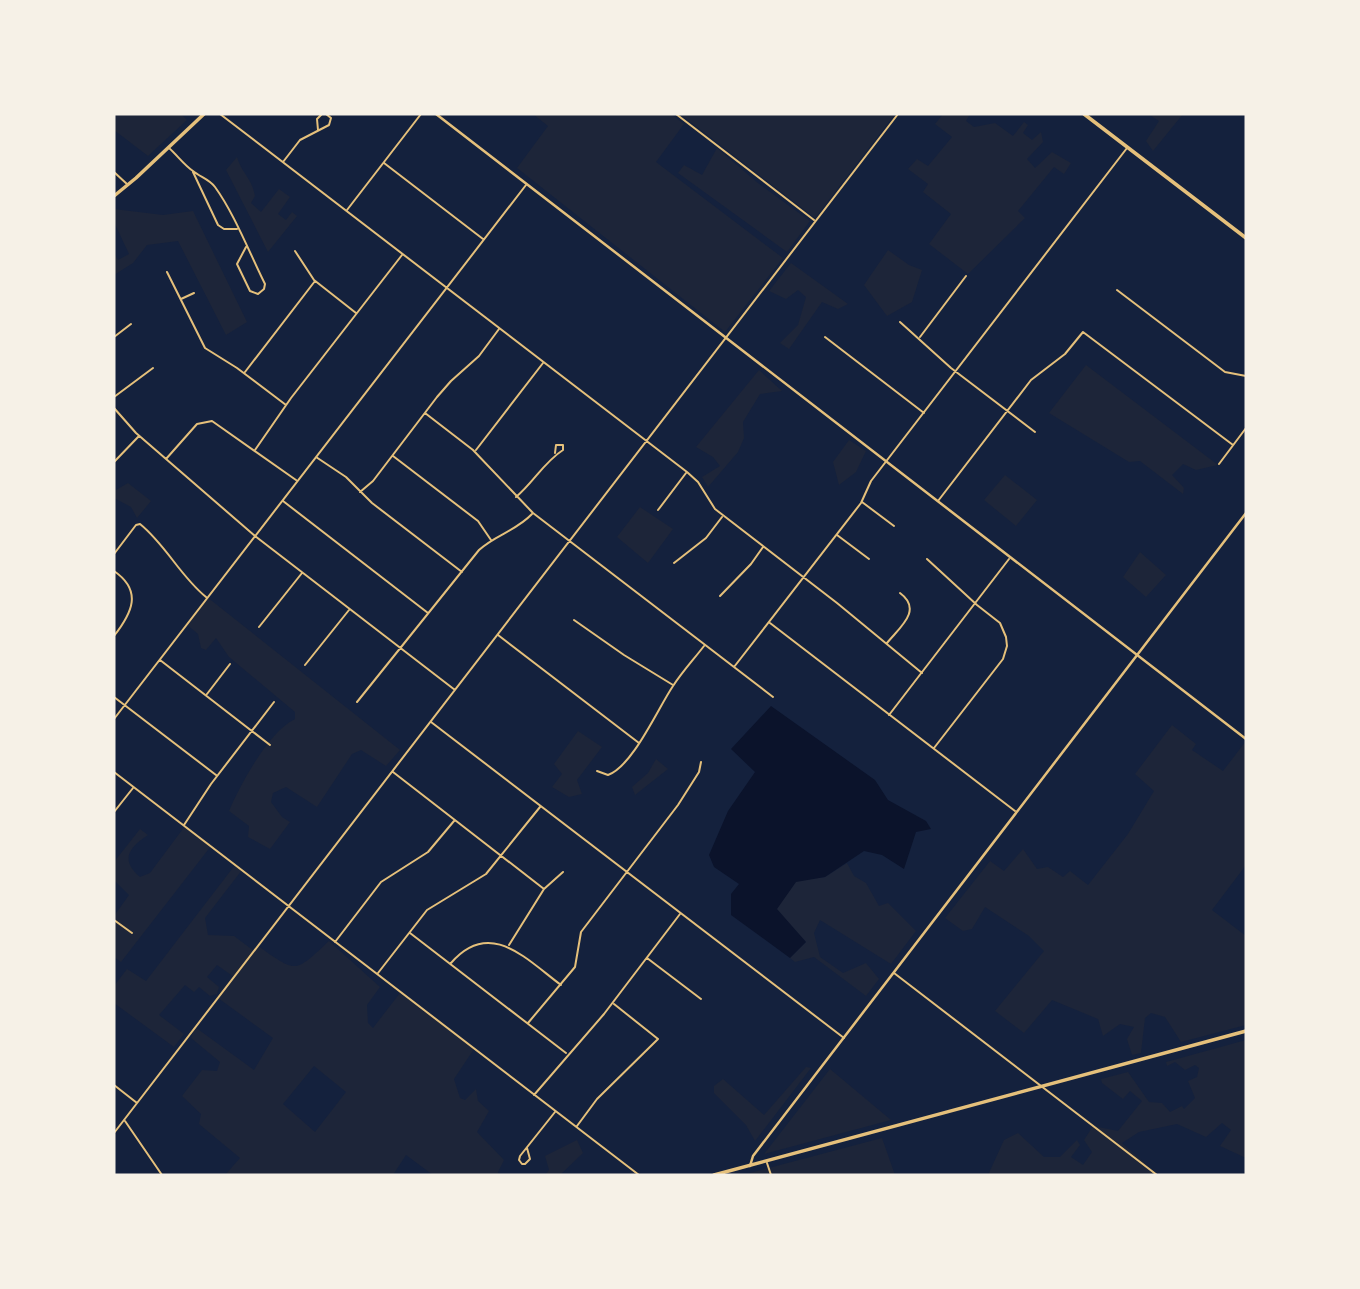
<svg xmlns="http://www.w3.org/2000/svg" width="1360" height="1289" font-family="'Sofia Sans Condensed',sans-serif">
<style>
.green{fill:#1d2539;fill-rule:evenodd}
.water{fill:#0b132b}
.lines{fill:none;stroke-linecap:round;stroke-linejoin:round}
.minor{stroke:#e5c07b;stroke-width:2}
.tertiary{stroke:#e5c07b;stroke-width:2.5}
.secondary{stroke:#e5c07b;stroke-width:2.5}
.primary{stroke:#e5c07b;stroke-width:3.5}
</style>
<rect width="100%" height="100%" fill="#14213d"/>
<path class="green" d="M114 114H181L187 120 148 156 114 130Z
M533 114H671L684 124 656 162 783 258 725 332 517 168 548 126Z
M680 114H895L815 218Z
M943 114H970L966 121 974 127 995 123 1013 136 1024 122 1028 125 1023 133 1032 140 1041 132 1043 142 1027 159 1035 168 1052 152 1071 163 1064 174 1054 167 1018 211 1025 218 968 274 929 244 951 214 923 192 928 184 908 169 917 159 928 166 952 137 935 124Z
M1148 114H1183L1153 151 1146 141 1159 121Z
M717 148 758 183 810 221 787 252 678 173 684 165 702 175Z
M237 157C242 174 252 178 255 196L251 203 261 212 279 189 290 197 278 214 286 220 292 212 297 216 268 252 226 170Z
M114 209 163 215 193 211 247 322 226 335 178 241 147 245 133 263 114 275V253L118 260 129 254 114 222Z
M888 250 909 265 922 270 912 302 887 316 864 285Z
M791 263 848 304 838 309 822 302 789 349 780 343 798 325 806 297 798 290 786 299 769 291Z
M1086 365 1218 465 1196 470 1183 464 1172 475 1184 488 1183 494 1140 461 1129 462 1049 413Z
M759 370 782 391 760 394 743 422 744 438 738 452 708 487 702 477 720 466 713 457 696 447Z
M849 440 866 451 856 472 839 485 833 462Z
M1005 475 1037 500 1016 526 984 500Z
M128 483 151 501 137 518 131 507 114 498V488L116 490Z
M640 507 673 529 648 563 617 537Z
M1140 552 1166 575 1146 597 1123 577Z
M207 597 400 750 386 766 361 750 352 754 317 807 286 787 273 793 271 802 282 817 290 822 270 849 248 837 249 826 229 811C240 785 269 731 295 719V712L229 657 216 638 206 650 201 648 198 634 186 624Z
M1172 725 1196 744 1192 750 1223 771 1246 741V865L1212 910 1246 936V1025L1181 1042 1165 1017 1151 1013 1145 1018 1141 1053 1132 1055 1127 1039 1134 1027 1120 1024 1103 1036 1098 1019 1052 1000 1024 1033 995 1011 1044 951 1029 936 985 907 972 929 963 931 945 918 990 861 1004 871 1023 849 1037 869 1048 867 1063 877 1070 871 1088 885 1128 834 1154 791 1135 774Z
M578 731 602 747 577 780 582 794 569 797 552 787 562 774 554 764Z
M656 759 668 769 635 795 632 787 648 773Z
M185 826 211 846 121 962 114 957V916L129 895 114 880V862L140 829 148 835C130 847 119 859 140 877L150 873Z
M847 863 854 876 866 883 879 906 888 903 916 931 891 964 820 920 814 933 820 957 843 973 866 963 879 979 866 996 814 957 795 962 790 958 806 942 776 909 796 881 825 877Z
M235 865 242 870 205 918 208 935 234 936 254 951 258 946C297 973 294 974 329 941L380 987 367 1005 368 1023 373 1028 400 993 474 1049 454 1079 460 1098 465 1100 476 1089 478 1101 489 1111 477 1132 504 1160 498 1172 499 1175H433L406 1155 393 1175H225L240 1158 199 1124 201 1114 182 1096 202 1070 217 1071 220 1062 191 1038 195 1027 254 1070 273 1038 218 998 234 977 217 965 207 977 219 987 217 994 210 996 199 987 194 992 185 985 159 1015 184 1034 174 1047 114 1003V986L127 969 146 981ZM314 1066 346 1092 315 1132 283 1104Z
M1246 1040V1158L1220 1146 1231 1130 1222 1123 1206 1137 1177 1124 1139 1132 1122 1143 1158 1175H988L1004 1140 1018 1133 1044 1157H1060L1077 1140 1080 1145 1071 1157 1083 1165 1092 1152 1084 1140 1093 1126 1118 1131 1142 1101 1130 1091 1123 1099 1102 1083 1101 1079 1128 1072 1149 1102 1162 1103 1170 1112 1182 1106 1184 1109 1195 1098 1188 1081 1197 1077 1199 1068 1195 1065 1185 1070 1175 1062 1167 1066 1166 1062Z
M806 1067 811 1068 755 1141 746 1125 714 1093V1086L723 1079 764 1115Z
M830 1069 891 1120 764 1154Z
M882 1138 895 1175H742Z
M577 1140 583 1153 560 1175H545L549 1170 545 1156Z"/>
<path class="water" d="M771 706 875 780 888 800 926 821 931 829 916 832 904 869 882 855 864 851 825 877 796 882 777 909 806 942 790 958 731 915V894L739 884 714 867 709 855 728 811 755 772 731 749Z"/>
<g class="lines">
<path class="minor" d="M220 114 687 472 698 482 715 509 837 603 922 673
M676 114 814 220
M318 130 317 119 322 114
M169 148C177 155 184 165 193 171 200 177 209 179 215 187 234 213 250 254 265 284L264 289 258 294 250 291 237 264 246 247
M283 162 300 140 329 125 331 118 326 114
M384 163 483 239
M114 172 128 185
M193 172 218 225 224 229H237
M347 210 421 114
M295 251 314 280 356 313
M167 272 205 348 237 368 286 405
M1117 290 1225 372 1246 376
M181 299 194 293
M900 322 951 368 1035 432
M114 337 131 324
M825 337 924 413
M920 337 966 276
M245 372 315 281
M114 397 153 368
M114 408 136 433 255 536 455 690
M425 413 473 450 533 513 773 697
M255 450 291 398 402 255
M476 450 543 363
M393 456 478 521 491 540
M316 457 346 477 372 503 462 572
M166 459 197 424 212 421 296 480
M114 462 139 436
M1219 464 1246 428
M360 492 373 481 437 397 451 381 479 356 499 329
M516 497C533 483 544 462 563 450V445H556L555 453
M283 501 428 613
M938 501 1031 380 1065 354 1083 332 1233 445
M862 502 894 526
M658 510 686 473
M837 535 869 559
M114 554 136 525 140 524C166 545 180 576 206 597
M927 559 977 605 1000 623 1006 637 1007 646 1003 659 934 748
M674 563 706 538 722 517
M114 571C143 591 132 613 114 636
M720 596 751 564 763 547
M574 620 624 655 673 685
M770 623 1015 811
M259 627 302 573
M498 635 639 743
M887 643C900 627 923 610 900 593
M160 660 270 745
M305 665 349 610
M734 667 861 503 871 481 1127 148
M207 694 230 664
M114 697 216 775
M357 702 479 550C495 535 516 531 532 514
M889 715 1009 559
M114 719 526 185
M431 722 844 1038
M597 771 608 775C633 766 658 708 673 686 682 672 694 659 704 646
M114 772 639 1175
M393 772 544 889
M114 812 133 788
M184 825 211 784 274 702
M114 920 132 933
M410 933 566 1053
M335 942 381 882 428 852 454 821
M509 945 544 889 563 872
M647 958 701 999
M451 963C490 918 526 959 561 985
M378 973 427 910 486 874 540 807
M894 973 1157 1175
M528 1023 575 967 581 932 678 805 699 772 701 762
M114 1085 137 1103
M534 1095 604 1014 680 914
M125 1121 162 1175
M577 1126 597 1099 658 1039 614 1004
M114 1133 898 114
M527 1148 530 1159 525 1164H522L519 1160 520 1156 555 1112
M767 1163 771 1175"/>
<path class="tertiary" d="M436 114 1246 739"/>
<path class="secondary" d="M750 1166 753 1156 1246 513"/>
<path class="primary" d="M1084 114 1246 238
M114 196 136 178 204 114
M714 1175 1246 1031"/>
</g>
<rect width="1360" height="1289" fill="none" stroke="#f6f1e7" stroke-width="231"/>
</svg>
